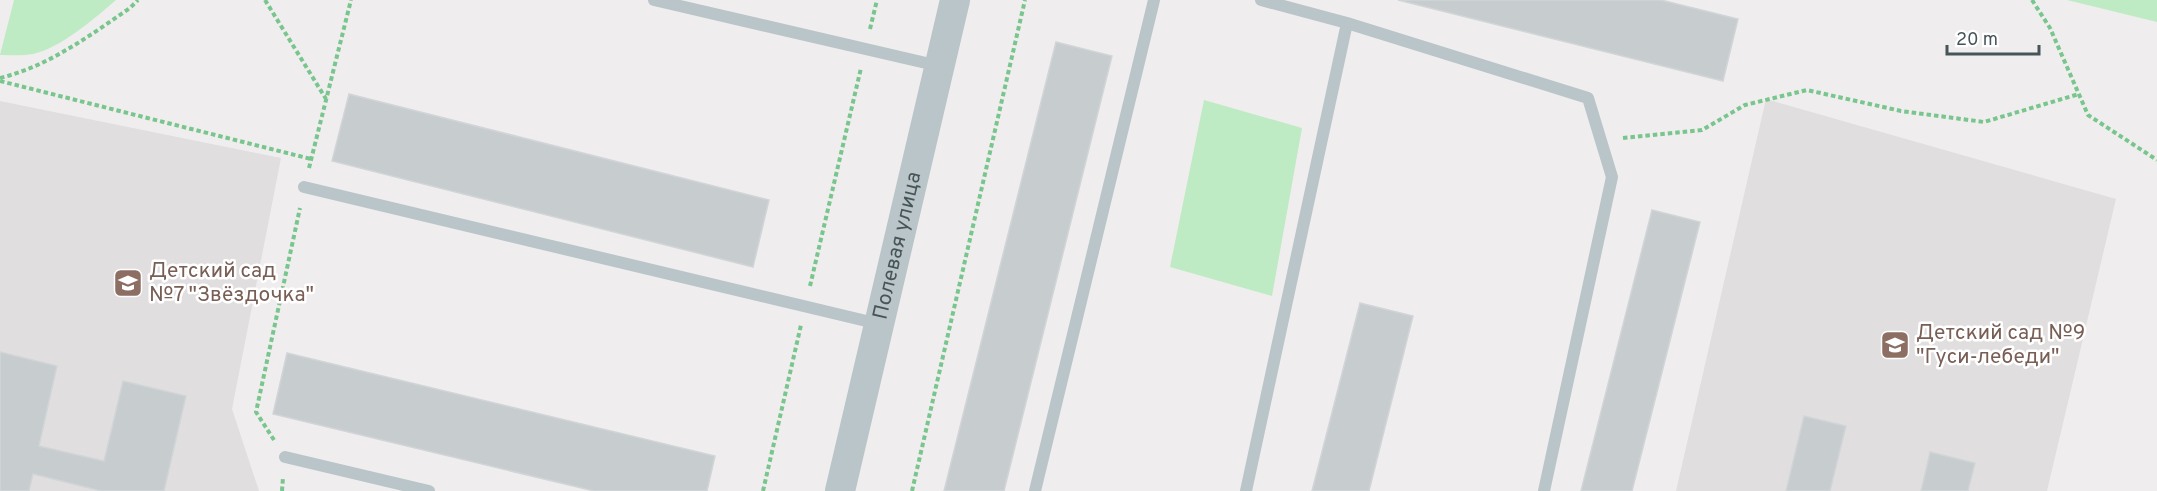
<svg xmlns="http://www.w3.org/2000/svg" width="2157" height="491" font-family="Overpass,sans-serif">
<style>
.education{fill:#e1dedf}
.green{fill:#beebc4}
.building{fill:#c7cccf;stroke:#d1d5d8;stroke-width:1.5}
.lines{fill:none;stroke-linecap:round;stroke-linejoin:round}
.path{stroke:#78c68d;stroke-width:4;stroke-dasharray:4.5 3;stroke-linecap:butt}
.service{stroke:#b9c5c9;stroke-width:12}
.tertiary{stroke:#b9c5c9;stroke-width:30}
.labels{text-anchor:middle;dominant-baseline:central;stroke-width:5;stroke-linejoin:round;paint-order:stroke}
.street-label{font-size:21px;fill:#475559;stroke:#fff}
.education-label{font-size:21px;fill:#785e54;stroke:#fff;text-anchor:start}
</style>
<rect width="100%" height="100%" fill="#f0edee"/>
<path class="education" d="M1766 99 2116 199 2047 491H1676Z
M0 101 281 158 232 409 259 491H0Z"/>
<path class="green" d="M14 0H116C95 18 61 48 33 54 23 56 10 55 0 55Z
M2067 0H2157V22Z
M1204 100 1302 128 1272 296 1170 267Z"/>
<path class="building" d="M1398 0H1661L1738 19 1723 81Z
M1056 42 1112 56 1004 491H944Z
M349 94 769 200 753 267 332 161Z
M1652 210 1700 222 1632 491H1581Z
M1360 303 1413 316 1369 491H1312Z
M0 352 57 366 39 446 104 461 123 381 186 396 164 491H101L33 474 29 491H0Z
M287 353 715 456 707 491H594L273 414Z
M1804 416 1846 426 1830 491H1786Z
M1930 452 1975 463 1968 491H1921Z"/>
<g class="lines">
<path class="path" d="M265 0 326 99
M2032 0 2050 28 2088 115 2157 160
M870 29 877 0
M0 78C49 66 89 36 130 8L138 0
M0 81 311 159
M1623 138 1702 130 1745 105 1807 90 1901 111 1984 122 2079 94
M309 168 351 0
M810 286 861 68
M274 440 256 412 300 208
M282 491 283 477
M763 491 801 325
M912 491 1025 0"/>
<path class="service" d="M654 0 939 66
M1261 0 1347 23 1588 98 1612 177 1544 491
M304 187 879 324
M285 457 429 491
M1035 491 1154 0
M1246 491 1347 23"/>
<path class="tertiary" id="s1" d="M840 491 955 0"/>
</g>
<defs>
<g id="school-square" transform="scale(1.5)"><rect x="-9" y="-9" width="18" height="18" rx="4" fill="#8d6e63" stroke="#fff"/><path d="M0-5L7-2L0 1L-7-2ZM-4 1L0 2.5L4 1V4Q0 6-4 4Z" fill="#fff"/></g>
</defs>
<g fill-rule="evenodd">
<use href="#school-square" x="128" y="283"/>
<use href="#school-square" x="1895" y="345"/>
</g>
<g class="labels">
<g class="street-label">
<text stroke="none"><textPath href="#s1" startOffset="252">Полевая улица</textPath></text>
</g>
<g class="education-label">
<text x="149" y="271">Детский сад<tspan x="149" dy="24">№7 "Звёздочка"</tspan></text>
<text x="1916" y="333">Детский сад №9<tspan x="1916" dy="24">"Гуси-лебеди"</tspan></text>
</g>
</g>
<path d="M1947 45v9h92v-9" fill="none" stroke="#475559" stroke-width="3"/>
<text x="1956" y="45" font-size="18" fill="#475559" stroke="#ffffff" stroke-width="4.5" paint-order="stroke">20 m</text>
</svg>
